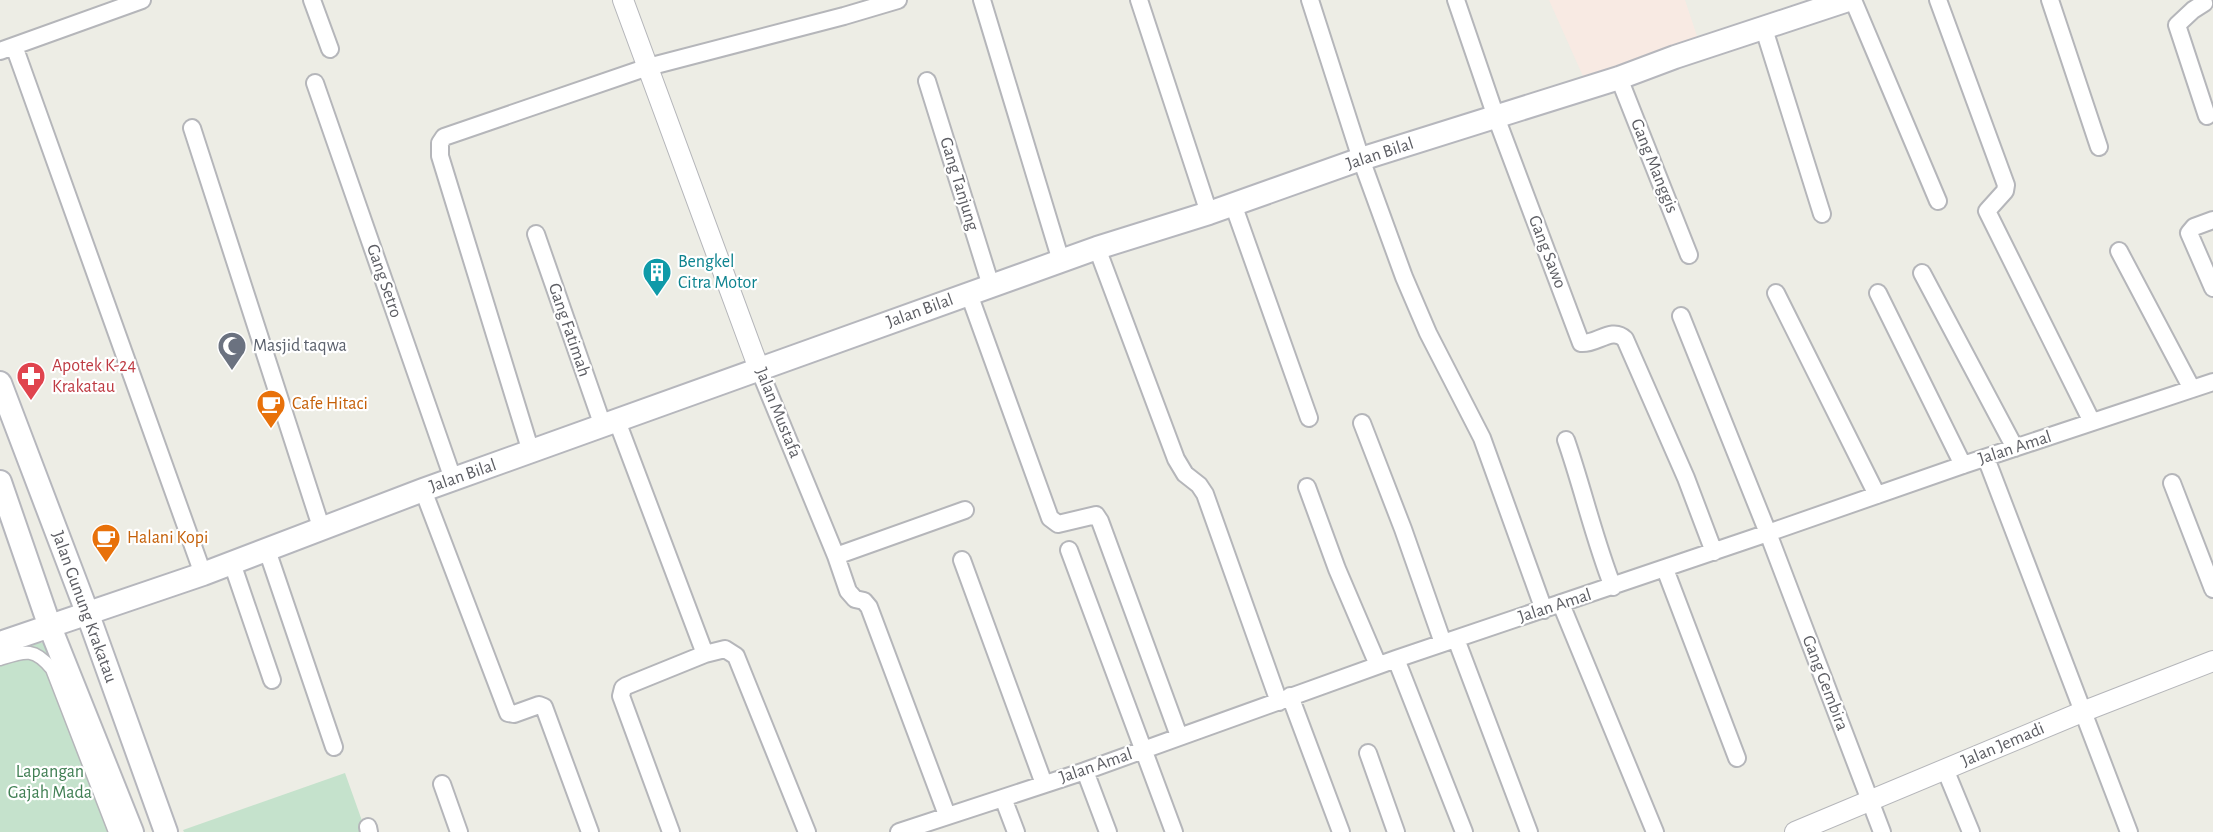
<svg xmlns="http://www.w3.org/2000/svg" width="2213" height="832" font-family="'Alegreya Sans',sans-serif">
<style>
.medical{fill:#f8eae3}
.green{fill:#c5e2cc}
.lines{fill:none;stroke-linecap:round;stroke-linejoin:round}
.pedestrian-casing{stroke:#b5b6ba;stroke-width:15}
.minor-casing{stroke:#b5b6ba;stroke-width:20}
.tertiary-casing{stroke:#b5b6ba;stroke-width:22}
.secondary-casing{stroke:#b6b7bd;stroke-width:26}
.pedestrian{stroke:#fff;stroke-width:12}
.minor{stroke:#fff;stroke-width:16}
.tertiary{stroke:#fff;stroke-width:20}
.secondary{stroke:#fff;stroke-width:22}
.labels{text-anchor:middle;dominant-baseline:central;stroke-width:4.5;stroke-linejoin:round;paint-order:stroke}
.street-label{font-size:18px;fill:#5d5e64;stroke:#fff}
.culture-label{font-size:18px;fill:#0d838f;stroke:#fff;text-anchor:start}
.worship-label{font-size:18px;fill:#5b616d;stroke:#fff;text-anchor:start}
.health-label{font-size:18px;fill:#be3a42;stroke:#fff;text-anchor:start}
.food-label{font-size:18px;fill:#c56008;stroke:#fff;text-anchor:start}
.park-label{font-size:18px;fill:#407f53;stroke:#fff}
</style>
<rect width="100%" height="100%" fill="#edede5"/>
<path class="medical" d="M1549 0H1685L1700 45 1586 83Z"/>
<path class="green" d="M23 643H44L54 657 122 832H0V650Z
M345 773 366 832H184L183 830Z"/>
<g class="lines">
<g class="pedestrian-casing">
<path id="pedestrian" d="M0 659C25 651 34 647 52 669L115 832"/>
</g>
<g class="minor-casing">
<path id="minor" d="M312 0 330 49
M982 0 1061 261
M1139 0 1209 213
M1310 0 1361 159 1404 277 1428 333 1482 438 1544 610
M1456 0 1496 117 1581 343C1596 345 1612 326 1625 339L1686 478 1714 552
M1853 0 1938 201
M1938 0 2006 185 2005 191 1987 211 2092 422
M2050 0 2099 147
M2203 0 2204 3 2193 10 2177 25 2207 116
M1764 29 1822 214
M14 46 203 574
M0 51 142 0
M1619 78 1689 255
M927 81 991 286
M315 83 453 479
M192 128 322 530
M1233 204 1309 418
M2213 220 2194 227 2189 233 2213 288
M536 234 603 426
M1097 248 1176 459 1185 474 1199 485 1205 494 1279 702
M2119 251 2192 389
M1922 273 2015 448
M1776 293 1877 495
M1878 293 1963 465
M969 294 1050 518 1058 524 1096 515 1100 521 1179 736
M1681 316 1768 533 1882 832
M759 369 836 556 848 591 855 599 864 601 869 607 947 815
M617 421 705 654
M1362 423 1403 529 1443 643
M1566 440C1583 489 1594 539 1613 587
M531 452 440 156V143L444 137 648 67 844 16 898 0
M1986 458 2129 832
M2172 483 2213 589
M1307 487 1337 569 1378 665
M423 490 508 713 514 714 539 705 544 707 590 832
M267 550 334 747
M1069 550 1174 832
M836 556 965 510
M962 560 1044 784
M232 563 272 680
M1665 569 1737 758
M1561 604 1655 832
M1456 639 1529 832
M1396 659 1464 832
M1290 696 1341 832
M1368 753 1396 832
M1945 769 1971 832
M1085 771 1108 832
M442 784 459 832
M1003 798 1016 832
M368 827 369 832
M671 832 621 696 623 688 626 686 705 654 725 649 736 656 807 832
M899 832 1085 771 1396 659 1768 533 1963 465 2213 382"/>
</g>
<g class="tertiary-casing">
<path id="tertiary" d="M623 0 759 369
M1795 832 2082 712 2213 661"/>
</g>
<g class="secondary-casing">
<path id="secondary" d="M0 383 87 612 166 832
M0 482 50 627 132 832
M0 643 203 574 423 490 1097 248 1209 213 1361 159 1619 78 1675 57 1848 0"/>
</g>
<use href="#pedestrian" class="pedestrian"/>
<use href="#minor" class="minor"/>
<use href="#tertiary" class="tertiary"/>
<use href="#secondary" class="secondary"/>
</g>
<defs>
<g id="building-pin" transform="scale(1.5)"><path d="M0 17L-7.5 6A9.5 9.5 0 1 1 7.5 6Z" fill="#0f9aa8" stroke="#fff"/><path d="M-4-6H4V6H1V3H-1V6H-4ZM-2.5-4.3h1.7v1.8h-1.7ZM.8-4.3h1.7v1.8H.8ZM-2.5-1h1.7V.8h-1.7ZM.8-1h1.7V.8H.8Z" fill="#fff"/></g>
<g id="mosque-pin" transform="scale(1.5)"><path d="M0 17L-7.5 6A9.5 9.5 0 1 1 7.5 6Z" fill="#6b7280" stroke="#fff"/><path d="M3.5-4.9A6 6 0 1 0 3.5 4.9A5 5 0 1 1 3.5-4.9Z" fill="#fff"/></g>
<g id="pharmacy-pin" transform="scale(1.5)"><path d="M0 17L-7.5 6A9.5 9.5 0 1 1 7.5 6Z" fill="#e0444e" stroke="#fff"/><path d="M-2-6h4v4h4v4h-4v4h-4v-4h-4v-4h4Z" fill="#fff"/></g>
<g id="cafe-pin" transform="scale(1.5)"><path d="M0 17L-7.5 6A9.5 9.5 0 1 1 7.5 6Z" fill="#e8710a" stroke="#fff"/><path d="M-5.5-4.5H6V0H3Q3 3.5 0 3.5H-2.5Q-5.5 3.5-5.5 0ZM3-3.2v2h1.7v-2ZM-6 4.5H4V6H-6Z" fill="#fff"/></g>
</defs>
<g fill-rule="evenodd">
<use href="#building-pin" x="657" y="272"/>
<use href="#mosque-pin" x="232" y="346"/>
<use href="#pharmacy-pin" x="31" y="376"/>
<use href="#cafe-pin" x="271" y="404"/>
<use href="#cafe-pin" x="106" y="538"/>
</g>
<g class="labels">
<g class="street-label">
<text transform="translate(1380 154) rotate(-18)">Jalan Bilal</text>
<text transform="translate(1654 166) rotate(68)">Gang Manggis</text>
<text transform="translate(959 184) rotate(73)">Gang Tanjung</text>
<text transform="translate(1547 252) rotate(69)">Gang Sawo</text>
<text transform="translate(384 281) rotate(71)">Gang Setro</text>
<text transform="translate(920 311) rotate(-20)">Jalan Bilal</text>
<text transform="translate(569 330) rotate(71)">Gang Fatimah</text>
<text transform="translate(778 413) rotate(68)">Jalan Mustafa</text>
<text transform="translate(2015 448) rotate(-18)">Jalan Amal</text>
<text transform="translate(463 476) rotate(-19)">Jalan Bilal</text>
<text transform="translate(1555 606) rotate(-18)">Jalan Amal</text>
<text transform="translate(84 607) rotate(70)">Jalan Gunung Krakatau</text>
<text transform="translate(1825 683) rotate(69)">Gang Gembira</text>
<text transform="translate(2003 745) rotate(-23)">Jalan Jemadi</text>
<text transform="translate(1096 766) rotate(-19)">Jalan Amal</text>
</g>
<g class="culture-label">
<text x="678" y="262">Bengkel<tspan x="678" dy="21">Citra Motor</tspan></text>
</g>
<g class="worship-label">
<text x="253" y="346">Masjid taqwa</text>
</g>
<g class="health-label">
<text x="52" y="366">Apotek K-24<tspan x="52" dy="21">Krakatau</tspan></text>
</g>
<g class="food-label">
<text x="292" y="404">Cafe Hitaci</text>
<text x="127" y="538">Halani Kopi</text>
</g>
<g class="park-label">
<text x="50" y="772">Lapangan<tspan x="50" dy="21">Gajah Mada</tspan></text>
</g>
</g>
</svg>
